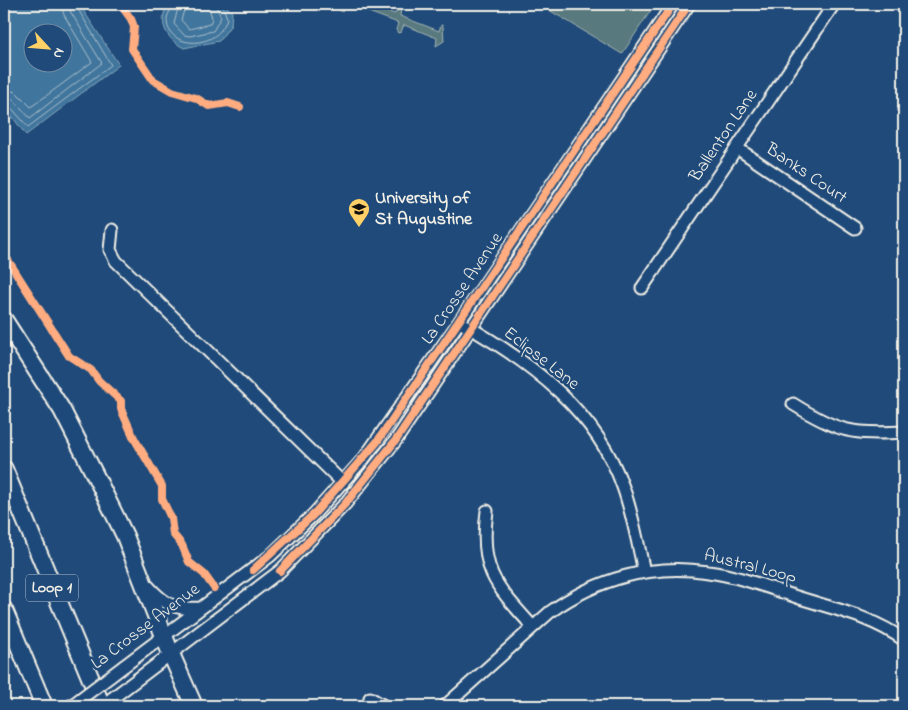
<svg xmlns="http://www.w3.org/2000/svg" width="908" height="710" font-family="'Indie Flower',sans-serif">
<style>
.green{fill:#59797e;stroke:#a6b5b3}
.water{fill:#40759d;stroke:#88a7bb;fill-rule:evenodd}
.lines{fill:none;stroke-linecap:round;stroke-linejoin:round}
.shore{stroke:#acbfca;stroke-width:1}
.minor-casing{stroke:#f4f1e8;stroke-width:15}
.highway-casing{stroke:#f4f1e8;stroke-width:20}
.minor{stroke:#1f4a7a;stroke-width:11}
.highway{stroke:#1f4a7a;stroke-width:16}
.minor-bridge-casing{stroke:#f4f1e8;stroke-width:15;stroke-linecap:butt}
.minor-bridge{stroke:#1f4a7a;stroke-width:11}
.cycleway-casing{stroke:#1f4a7a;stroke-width:11}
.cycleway{stroke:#ffac80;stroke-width:8}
.labels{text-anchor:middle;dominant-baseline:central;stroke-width:5;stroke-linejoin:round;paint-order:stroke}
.shield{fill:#1f4a7a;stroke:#b4bfc7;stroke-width:1}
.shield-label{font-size:16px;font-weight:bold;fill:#f4f1e8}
.street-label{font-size:18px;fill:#f4f1e8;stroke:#1f4a7a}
.poi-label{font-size:18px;font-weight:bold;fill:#f4f1e8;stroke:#1f4a7a;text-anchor:start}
</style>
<rect width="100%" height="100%" fill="#1f4a7a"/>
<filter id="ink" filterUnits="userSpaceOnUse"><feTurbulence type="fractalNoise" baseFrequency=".02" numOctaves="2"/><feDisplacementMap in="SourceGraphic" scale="10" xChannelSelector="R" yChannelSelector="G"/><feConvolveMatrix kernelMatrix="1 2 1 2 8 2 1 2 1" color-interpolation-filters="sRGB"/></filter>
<g filter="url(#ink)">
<path class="green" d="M341 4H367L395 14 397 9 401 8 400 16 439 31 441 25 443 26 444 41 436 46 437 38 404 25 401 32 398 33 396 30 398 23 347 4 342 12 339 10Z
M539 4H655L622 54Z"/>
<path class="water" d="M4 4H79L119 65 26 135 4 106ZM32 32H62V62H32Z
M168 4H224L232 12 231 25 219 41 184 48C166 39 157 22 168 4Z"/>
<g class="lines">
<path class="shore" d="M172 4C172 9 168 13 167 18 165 50 219 51 227 18L222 4
M179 4 174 24 184 35 190 36 213 31 221 17 215 4
M186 4 181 20 189 29 210 24 212 18 208 4
M4 89 16 92 31 107 92 62 64 15 61 4
M4 97 13 99 30 118 102 63 70 11 69 4
M4 103 9 105 28 127 111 65 75 4"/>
<g class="minor-casing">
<path id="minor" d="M737 148 855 228
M112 230 110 250 116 261 343 483
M642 288 834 4
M465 325C532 363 597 412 623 487 633 515 638 544 644 572
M793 404C838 432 852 435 904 432
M487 511C479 570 495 585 533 627
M148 586C165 605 175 610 200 608
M124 666 270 556 313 515 365 457 459 322 673 4
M370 698 384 706
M102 706 280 571 345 504 396 440 689 4
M445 706 550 612C596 579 652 563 708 572 740 576 772 589 803 599 838 610 874 618 904 640"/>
</g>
<g class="highway-casing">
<path id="highway" d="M4 320 62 410 99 483 125 536 171 654 194 706
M4 469 102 706
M4 610 44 706"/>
</g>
<use href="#minor" class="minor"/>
<use href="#highway" class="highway"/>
<g class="minor-bridge-casing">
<path id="minor-bridge" d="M71 706 124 666"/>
</g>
<use href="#minor-bridge" class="minor-bridge"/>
<g class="cycleway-casing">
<path id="cycleway" d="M120 4 131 19 134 27 132 49 153 80 172 91 196 98 209 106 228 103 240 107
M4 254 69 356 91 370 99 381 121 401V409L134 438 162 486V499L171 518 173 534 182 545 189 562 204 574 214 588
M253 570 313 515 377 442 673 4
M280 571 345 504 396 440 689 4"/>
</g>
<use href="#cycleway" class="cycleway"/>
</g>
</g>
<defs>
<g id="university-pin" transform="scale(1.125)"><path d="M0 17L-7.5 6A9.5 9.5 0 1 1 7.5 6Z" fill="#ffd166" stroke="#1f4a7a"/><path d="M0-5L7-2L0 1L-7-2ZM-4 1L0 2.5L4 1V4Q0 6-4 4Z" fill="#111"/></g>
</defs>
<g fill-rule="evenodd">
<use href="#university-pin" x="359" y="209"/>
</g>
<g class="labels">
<rect class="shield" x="26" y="574.5" width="52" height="27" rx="4"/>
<g class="shield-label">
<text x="52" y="588">Loop 1</text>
</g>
<g class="street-label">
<text transform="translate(724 136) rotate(-56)">Ballenton Lane</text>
<text transform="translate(806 174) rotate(34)">Banks Court</text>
<text transform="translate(463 289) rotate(-56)">La Crosse Avenue</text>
<text transform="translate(541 359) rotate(38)">Eclipse Lane</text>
<text transform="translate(750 567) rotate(14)">Austral Loop</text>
<text transform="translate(146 627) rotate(-37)">La Crosse Avenue</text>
</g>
<g class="poi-label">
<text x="375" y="199">University of<tspan x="375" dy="21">St Augustine</tspan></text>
</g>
</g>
<rect width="908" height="710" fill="none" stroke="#1f4a7a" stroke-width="20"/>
<rect x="10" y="10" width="888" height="690" fill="none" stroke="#f4f1e8" stroke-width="2" filter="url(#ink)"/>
<g transform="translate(48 48) rotate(116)"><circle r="24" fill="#1f4a7a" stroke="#748da6"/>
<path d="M0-4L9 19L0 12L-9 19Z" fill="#ffd166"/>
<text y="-8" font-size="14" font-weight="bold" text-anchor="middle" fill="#f4f1e8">N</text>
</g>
</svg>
